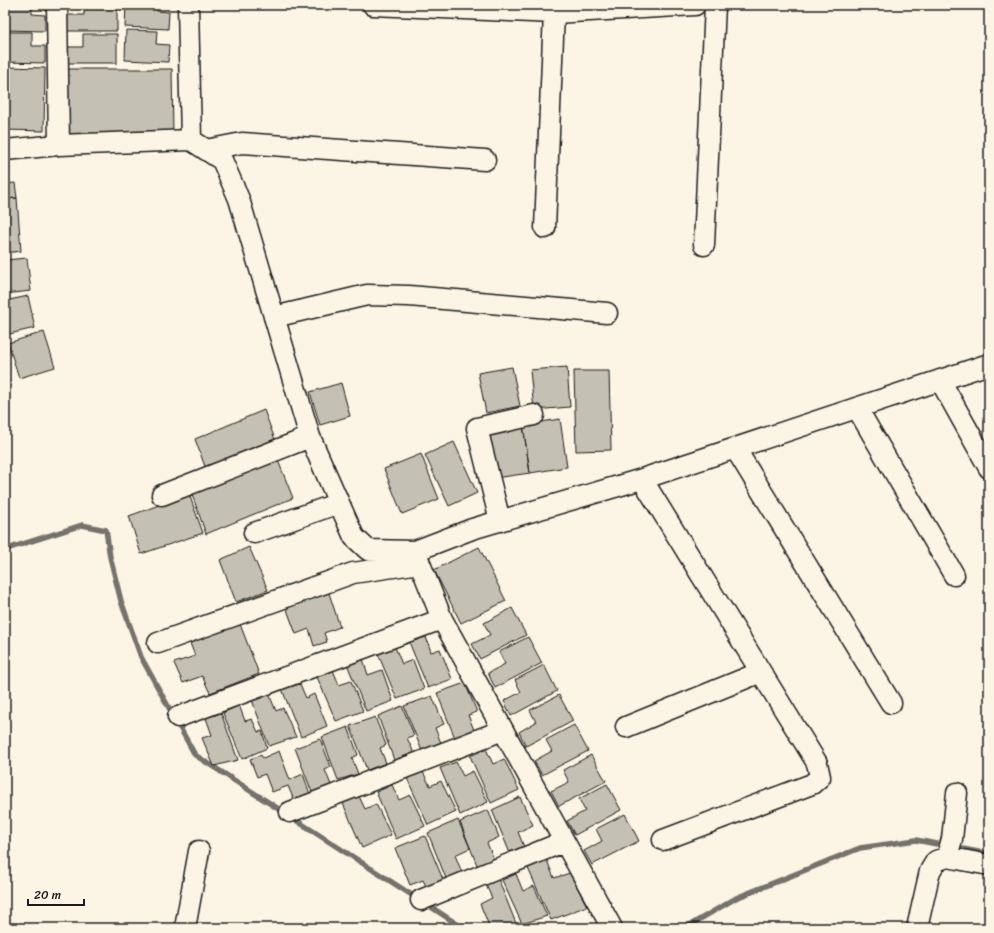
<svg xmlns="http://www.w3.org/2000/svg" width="994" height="933" font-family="Sriracha,sans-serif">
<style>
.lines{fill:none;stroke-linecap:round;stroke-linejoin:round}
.stream{stroke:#75726c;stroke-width:5.5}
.building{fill:#c4c0b3;stroke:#1c1c1c}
.minor-casing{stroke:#1c1c1c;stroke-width:23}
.minor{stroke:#fcf5e5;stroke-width:20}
</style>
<rect width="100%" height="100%" fill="#fcf5e5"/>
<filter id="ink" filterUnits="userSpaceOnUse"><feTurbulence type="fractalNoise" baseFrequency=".025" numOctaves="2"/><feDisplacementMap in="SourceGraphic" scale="8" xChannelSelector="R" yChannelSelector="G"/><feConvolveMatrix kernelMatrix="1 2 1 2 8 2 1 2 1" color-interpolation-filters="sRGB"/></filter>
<g filter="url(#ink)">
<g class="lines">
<path class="stream" d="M5 547 10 548 82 525 106 530 110 557 121 601 141 657 195 755 418 899
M425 903 463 928
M685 928 736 898 860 848 916 840 989 854"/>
</g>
<path class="building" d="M5 5H32V14L45 15V31L5 30Z
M84 5H117V31H67V15H84Z
M126 5H157V11L169 12 168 29 125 27Z
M126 30 157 31 156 44 169 45 168 62 125 60Z
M5 32H32V46H45V63L5 62Z
M83 34H117V63H67V47H83Z
M5 67 45 68 44 131 5 130Z
M67 69H172L173 136H67Z
M15 183 17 198 5 199V184Z
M17 198 21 251 5 253V199Z
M27 258 31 291 5 294V260Z
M28 296 35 328 5 335V301Z
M44 332 55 367 19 378 8 343Z
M512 367 520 406 486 413 478 373Z
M567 367 570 407 534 410 530 370Z
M574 371H609L611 450 576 451Z
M341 383 350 416 320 425 310 392Z
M264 410 277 445 207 472 195 439Z
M560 419 567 467 530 473 523 425Z
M523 425 530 473 495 478 487 431Z
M454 442 477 493 449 506 425 455Z
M275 453 293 498 206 534 189 486Z
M421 454 439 499 402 514 384 469Z
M189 494 203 533 141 554 129 516Z
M249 547 268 590 236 602 220 560Z
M479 547 506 601 461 623 434 570Z
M329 593 340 627 324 633 327 642 314 646 309 629 296 634 286 607Z
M512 608 526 635 480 659 472 644 490 635 484 623Z
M240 624 259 674 210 693 202 676 183 683 174 663 195 656 190 643Z
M426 637 431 652 440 649 452 679 428 688 409 642Z
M528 637 542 663 495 688 488 673 505 664 499 652Z
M395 647 402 664 413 660 424 689 397 699 378 654Z
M363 659 368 675 382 670 393 701 366 711 347 664Z
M544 665 557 691 511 716 504 701 521 692 515 680Z
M333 670 339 685 351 681 363 711 336 721 317 677Z
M465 683 477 712 468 715 474 730 455 738 437 693Z
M300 684 306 698 314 694 327 726 301 737 282 689Z
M269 694 276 711 283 708 296 737 269 746 252 700Z
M559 695 573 721 526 746 519 732 536 722 530 710Z
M432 696 444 724 435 728 441 743 422 751 404 706Z
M239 705 245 721 252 719 258 732 262 731 267 748 242 759 223 713Z
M402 706 414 735 407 738 414 753 394 760 378 716Z
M221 713 238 760 214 766 202 738 212 735 206 718Z
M375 717 386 745 380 748 386 763 367 770 350 726Z
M574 725 588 751 542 775 534 761 552 751 546 740Z
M348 727 358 755 352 758 358 774 338 780 322 737Z
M320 739 331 767 325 770 331 785 312 792 295 748Z
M486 749 493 764 504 759 519 790 491 803 470 756Z
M279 751 290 780 303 774 310 794 294 800 288 786 272 792 265 774 257 777 250 759 261 755 263 758Z
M591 755 606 781 559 806 551 791 569 782 563 770Z
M456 762 463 776 473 771 488 802 460 815 440 768Z
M423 772 430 786 441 781 456 812 428 825 407 778Z
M607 784 621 810 575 835 567 821 585 811 579 799Z
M392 785 399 800 410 795 425 826 396 839 376 792Z
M358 794 365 809 376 804 391 835 362 848 342 801Z
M520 797 533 825 518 832 526 852 512 858 492 810Z
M488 810 499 837 487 843 496 864 479 870 460 822Z
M625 814 639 841 592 865 584 851 602 841 596 829Z
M458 820 470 848 455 855 463 875 447 881 428 833Z
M425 836 444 882 428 890 423 880 410 885 395 848Z
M546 858 554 878 570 873 587 906 551 920 527 866Z
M516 874 523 891 534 886 547 916 522 924 502 880Z
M497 876 517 926 511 928H490L480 904 492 898 484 881Z"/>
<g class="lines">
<g class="minor-casing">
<path id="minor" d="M57 5 59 145
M188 5 191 140
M373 5 554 13 695 5
M5 150 59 145 191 140 222 160 239 199 310 437 354 537 368 550 415 551 472 529 642 479 989 364
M206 150 242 143 485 160
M545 228 554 13
M704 245 715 5
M274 317 367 295 409 296 607 313
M940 380 989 468
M857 408 954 575
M735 448 891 703
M642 479 817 763 820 777 812 784 663 840
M162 495 310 437
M500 521 477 428 534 415
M254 533 339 503
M415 551 442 619 612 928
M158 643 353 573 420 563
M178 717 442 619
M626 727 761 672
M290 812 503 730
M947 857 952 839 957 793
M421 900 563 842
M185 928 199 851
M917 928 930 871 936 861 947 857 989 865"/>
</g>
<use href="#minor" class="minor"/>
</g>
</g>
<rect width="994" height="933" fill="none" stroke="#fcf5e5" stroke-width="20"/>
<rect x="10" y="10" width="974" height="913" fill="none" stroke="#1c1c1c" stroke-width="1.5" filter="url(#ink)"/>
<path d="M28 899v6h56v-6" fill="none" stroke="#1c1c1c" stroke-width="2"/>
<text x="34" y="899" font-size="12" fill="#1c1c1c" stroke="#fcf5e5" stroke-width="3" paint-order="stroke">20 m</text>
</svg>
